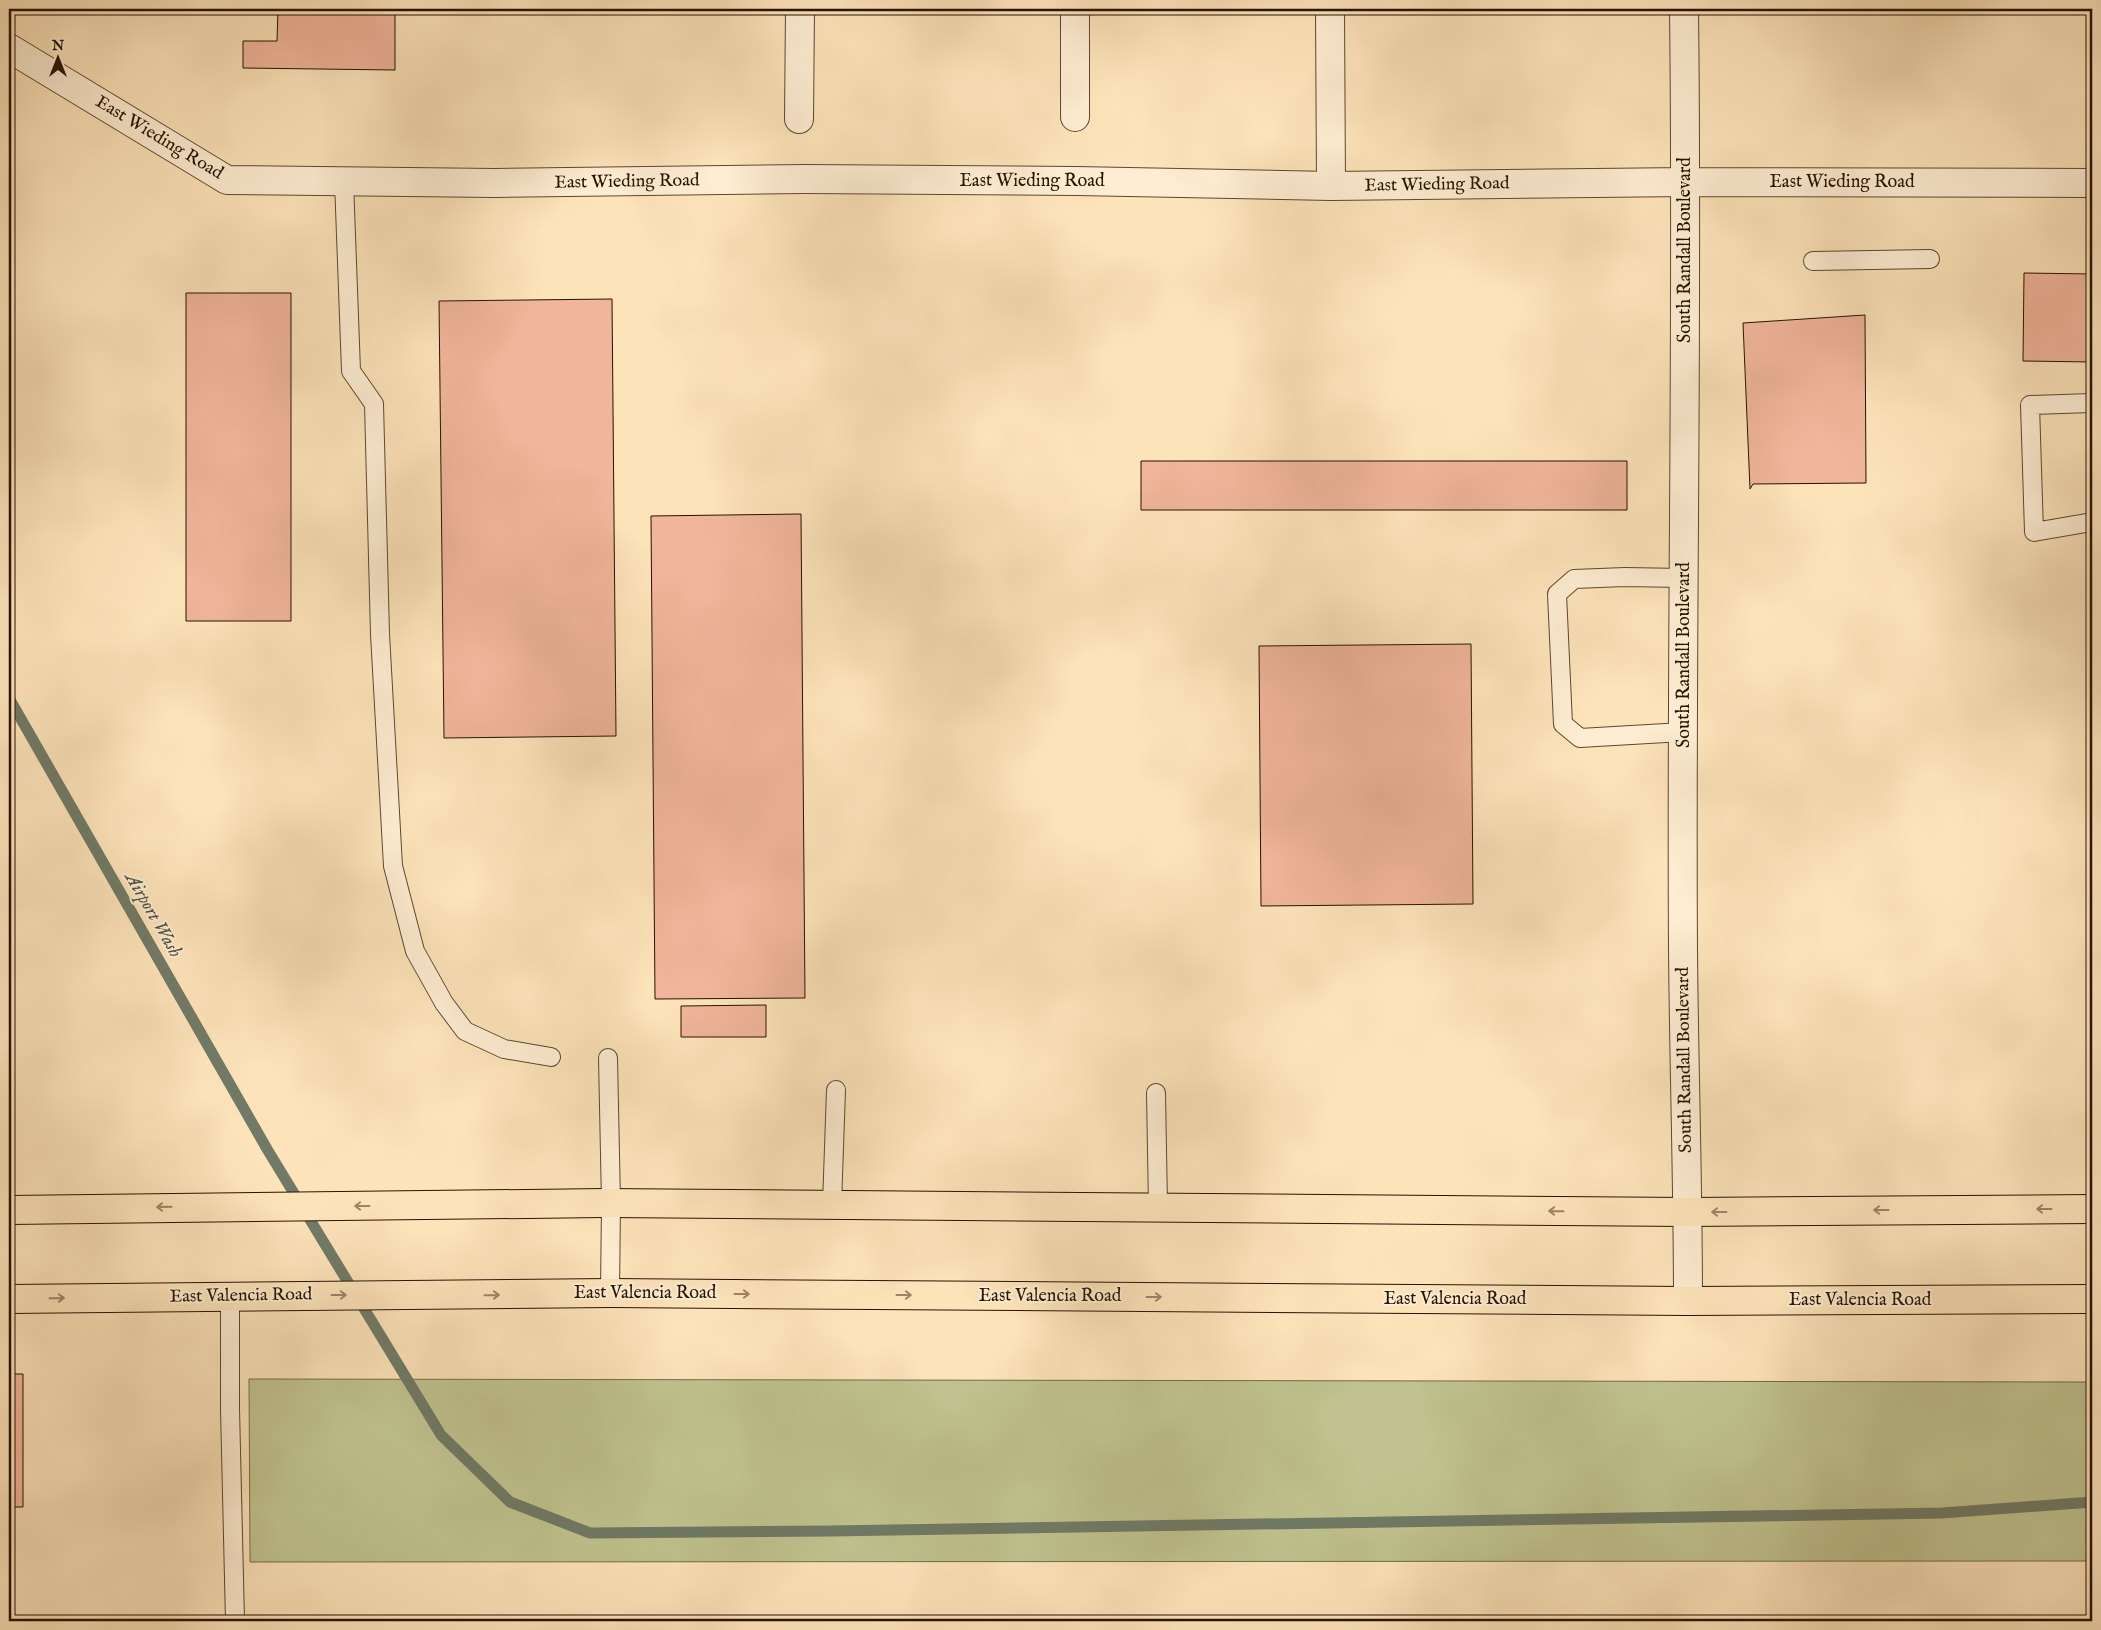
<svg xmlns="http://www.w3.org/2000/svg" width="2101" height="1630" font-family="'IM FELL English',serif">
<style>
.green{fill:#c0c38f;stroke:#736b48}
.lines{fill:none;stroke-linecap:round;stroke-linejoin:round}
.stream{stroke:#707a66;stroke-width:11}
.building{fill:#f0b59a;stroke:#261300}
.lane-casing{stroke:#5c472e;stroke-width:20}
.street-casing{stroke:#5c472e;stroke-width:30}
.primary-casing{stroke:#261300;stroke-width:30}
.lane{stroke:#feedd2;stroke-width:18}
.street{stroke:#feedd2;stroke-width:28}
.primary{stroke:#fde3ba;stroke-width:28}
.oneway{stroke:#9c8566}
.labels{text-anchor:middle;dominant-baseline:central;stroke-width:4;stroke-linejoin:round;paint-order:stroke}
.street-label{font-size:18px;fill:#261300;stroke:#feedd2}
.water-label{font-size:19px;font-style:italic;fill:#514f3c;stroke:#feedd2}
</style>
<rect width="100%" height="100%" fill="#fde3ba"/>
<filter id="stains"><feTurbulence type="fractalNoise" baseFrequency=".004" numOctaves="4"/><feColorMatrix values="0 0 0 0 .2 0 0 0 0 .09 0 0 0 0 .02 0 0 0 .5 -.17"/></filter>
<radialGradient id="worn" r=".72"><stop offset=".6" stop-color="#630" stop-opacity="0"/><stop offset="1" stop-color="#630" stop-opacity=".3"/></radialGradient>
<path class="green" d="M249 1379 2092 1382V1561L250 1562Z"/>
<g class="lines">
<path class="stream" d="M9 698 267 1149 441 1435 510 1502 590 1533 831 1531 1942 1513 2092 1502"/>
</g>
<path class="building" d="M278 9H395V70L243 68V41H277Z
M2024 273 2092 274V362L2023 361Z
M186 293H291V621H186Z
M612 299 616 736 444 738 439 301Z
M1865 315 1866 483 1753 484 1750 489 1743 323Z
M1141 461H1627V510H1141Z
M801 514 805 998 655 999 651 516Z
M1471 644 1473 904 1261 906 1259 646Z
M766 1005V1037H681V1006Z
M9 1374H23V1507H9Z"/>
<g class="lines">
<g class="lane-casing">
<path id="lane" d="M344 181 351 371 374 404 380 634 393 866 415 951 444 1003 465 1031 504 1049 551 1057
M1813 261 1930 259
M2092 403 2030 405 2034 532 2092 522
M1683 578 1625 577 1574 579 1557 594 1563 724 1580 738 1683 732
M608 1058 611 1203 610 1293
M1156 1093 1158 1206
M832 1205 836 1090
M230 1296V1409L235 1621"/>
</g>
<g class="street-casing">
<path id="street" d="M1330 9 1331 186
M1684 9C1688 323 1681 637 1683 950 1684 1067 1688 1184 1688 1301
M9 48 227 180 495 183 804 179 1076 181 1331 186 1686 182 2092 183
M1075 117V9
M799 119 800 9"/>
</g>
<g class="primary-casing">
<path id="primary" d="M9 1210 604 1203 1688 1212 2092 1209
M9 1299 610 1293 1688 1301 2092 1299"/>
</g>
<use href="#lane" class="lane"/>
<use href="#street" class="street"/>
<use href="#primary" class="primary"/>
</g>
<defs><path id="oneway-shaft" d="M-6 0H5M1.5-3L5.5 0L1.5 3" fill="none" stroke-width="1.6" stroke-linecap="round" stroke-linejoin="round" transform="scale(1.25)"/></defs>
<g class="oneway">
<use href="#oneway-shaft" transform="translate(362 1206) rotate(180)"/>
<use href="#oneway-shaft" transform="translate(164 1207) rotate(179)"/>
<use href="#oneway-shaft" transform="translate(2044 1209) rotate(180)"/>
<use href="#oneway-shaft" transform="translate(1881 1210) rotate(180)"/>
<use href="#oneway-shaft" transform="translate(1556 1211) rotate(-179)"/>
<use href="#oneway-shaft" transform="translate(1719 1212) rotate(180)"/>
<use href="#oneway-shaft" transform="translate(742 1294)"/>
<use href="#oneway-shaft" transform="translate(339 1295)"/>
<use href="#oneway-shaft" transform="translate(492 1295) rotate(-1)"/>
<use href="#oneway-shaft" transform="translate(904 1295)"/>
<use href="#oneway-shaft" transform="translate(1154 1297)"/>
<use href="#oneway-shaft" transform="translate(57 1298) rotate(-1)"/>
</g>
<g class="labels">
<g class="street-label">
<text transform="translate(159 138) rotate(31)">East Wieding Road</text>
<text x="1032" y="181">East Wieding Road</text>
<text transform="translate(627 182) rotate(-1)">East Wieding Road</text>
<text x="1842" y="182">East Wieding Road</text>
<text transform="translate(1437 185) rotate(-1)">East Wieding Road</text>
<text transform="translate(1685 250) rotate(-90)">South Randall Boulevard</text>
<text transform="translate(1684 655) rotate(-90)">South Randall Boulevard</text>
<text transform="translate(1685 1060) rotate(-91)">South Randall Boulevard</text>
<text x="645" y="1293">East Valencia Road</text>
<text transform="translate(241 1296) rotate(-1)">East Valencia Road</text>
<text x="1050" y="1296">East Valencia Road</text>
<text x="1455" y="1299">East Valencia Road</text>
<text x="1860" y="1300">East Valencia Road</text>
</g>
<g class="water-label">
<text transform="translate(153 915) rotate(60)">Airport Wash</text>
</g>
</g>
<rect width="2101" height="1630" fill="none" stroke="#fde3ba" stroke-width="30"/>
<rect x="10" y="10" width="2081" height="1610" fill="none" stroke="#261300" stroke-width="2.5"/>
<rect x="15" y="15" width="2071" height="1600" fill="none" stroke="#261300"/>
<g transform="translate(58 58)" stroke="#feedd2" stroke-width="4" paint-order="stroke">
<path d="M0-4L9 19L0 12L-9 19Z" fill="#261300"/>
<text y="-8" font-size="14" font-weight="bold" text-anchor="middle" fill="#261300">N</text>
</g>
<rect width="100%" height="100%" filter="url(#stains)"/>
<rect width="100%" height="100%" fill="url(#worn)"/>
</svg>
